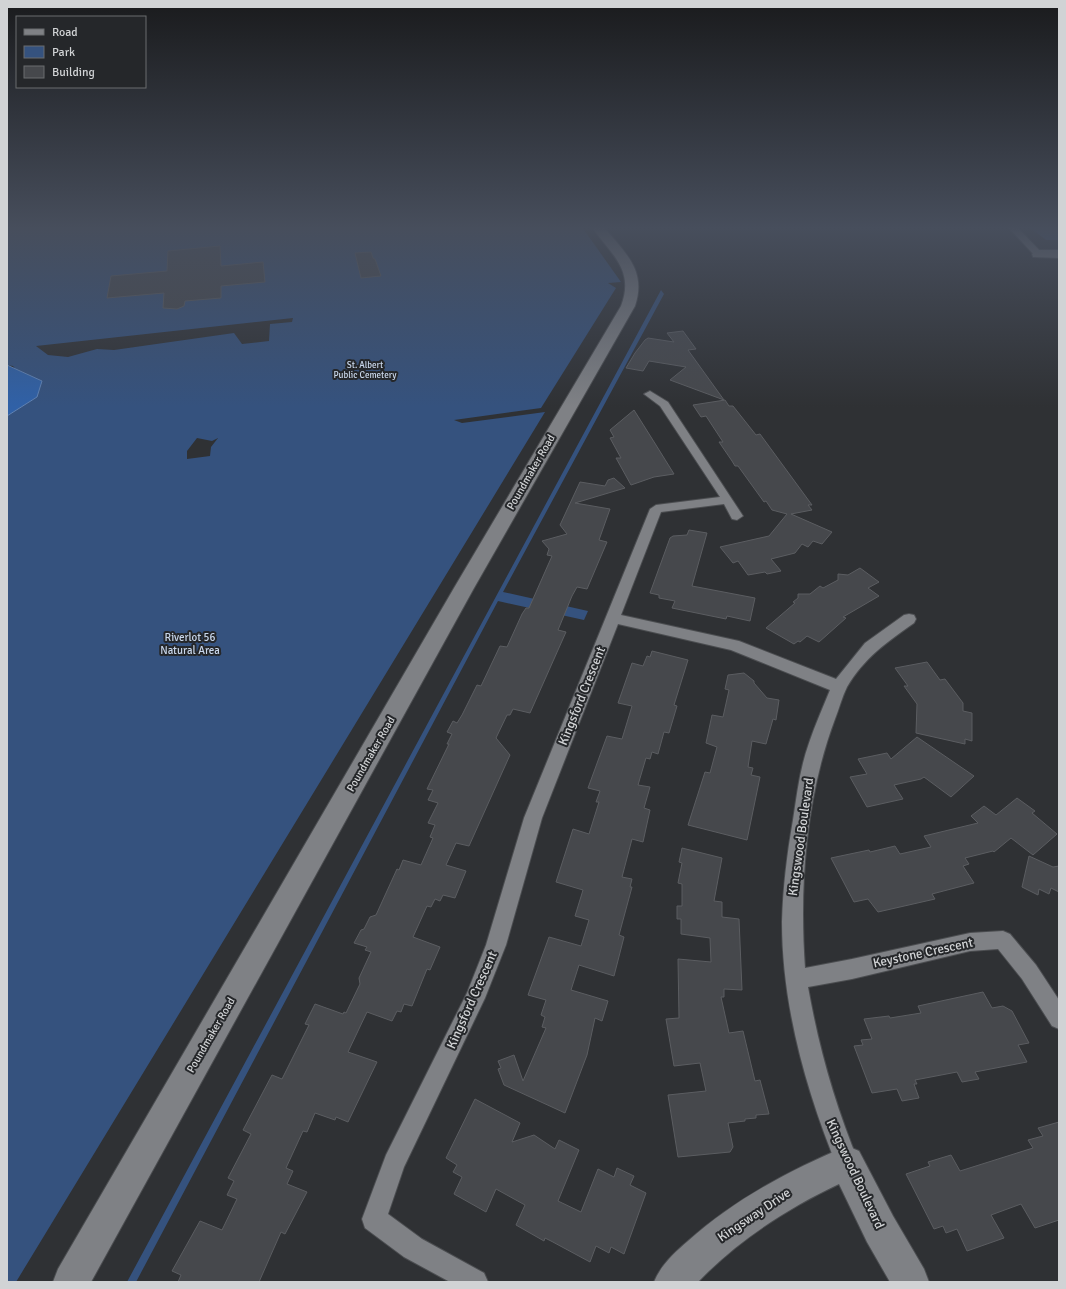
<svg xmlns="http://www.w3.org/2000/svg" width="1066" height="1289" font-family="Signika,sans-serif">
<style>
.green{fill:#35527e;fill-rule:evenodd}
.water{fill:#3061a7;stroke:#6083b5}
.building{fill:#46484c;stroke:#5b5d61}
.lines{fill:none;stroke-linecap:round;stroke-linejoin:round}
.street-casing{stroke:#4b4d50;stroke-width:2}
.secondary-casing{stroke:#4b4d50;stroke-width:2}
.street{fill:#7f8185;fill-rule:evenodd}
.secondary{fill:#7f8185;fill-rule:evenodd}
.labels{text-anchor:middle;dominant-baseline:central;stroke-width:4;stroke-linejoin:round;paint-order:stroke}
.far-park-label{font-size:9px;fill:#cad8ec;stroke:#25272a}
.street-label{font-size:11px;fill:#d1d3d5;stroke:#25272a}
.park-label{font-size:11px;fill:#cad8ec;stroke:#25272a}
.near-street-label{font-size:13px;fill:#d1d3d5;stroke:#25272a}
</style>
<rect width="100%" height="100%" fill="#2f3134"/>
<path class="green" d="M7 227H582L621 282 608 283 616 288 541 408 454 420 462 423 545 412 16 1282H7V416L37 397 13 366 7 365ZM293 318 292 322 270 324 269 341 242 344 234 333 114 350 97 349 68 357 48 355 36 346ZM197 438 212 441 218 438 211 447 210 456 187 459V451Z
M1029 227H1059V240H1046Z
M661 290 664 294 503 592 588 611 584 620 498 601 136 1282H127Z"/>
<path class="water" d="M7 365 42 381 37 397 7 416Z"/>
<path class="building" d="M220 246 221 266 263 262 265 282 221 286V298L185 301 184 306 177 309 163 308 164 293 107 298 111 276 167 271 168 251Z
M371 252 373 258 375 259 381 276 361 278 355 253Z
M683 331 696 349 688 350 724 400 670 380 686 367 649 361 643 371 626 368 635 353 645 340 648 338 674 342 667 333Z
M725 400 729 406H733L756 435 760 434 812 505H808L812 510 791 514 832 532 822 544 813 541 808 547 802 544 795 553 771 559 781 571 767 574 765 572 748 575 738 561 733 563 720 547 769 536 787 514 772 510 766 501 764 502 738 466H735L732 461 719 442H723L706 416 701 417 693 405Z
M634 410 656 445 674 474 654 477 631 485 616 458H621L610 438 614 437 610 430Z
M614 478 625 488 575 503 610 509 599 540 607 542 587 589 577 587 572 596 558 630 566 632 530 713 513 709 510 715H507L496 738 510 755 469 846 456 843 446 865 466 871 455 898 443 895 440 901 435 899 431 907 427 906 413 937 440 947 430 970 427 969 412 1006 404 1004 401 1012 397 1011 392 1021 367 1012 348 1052 377 1062 348 1122 336 1117 335 1120 315 1113 307 1132 303 1131 286 1168 293 1171 287 1184 307 1192 285 1234 281 1232 259 1282H178L181 1275 172 1271 200 1221 222 1230 237 1199 227 1195 234 1181 228 1178 251 1134 243 1130 272 1075 282 1079 309 1025 305 1024 315 1004 343 1014 344 1012 346 1013 360 984 359 978 371 952 365 950 367 947 354 943 361 930 364 929 370 917 376 915 397 869 399 870 403 860 421 865 433 838 430 837 435 825 428 823 438 803 428 800 433 790 427 789 449 744H447L452 734 447 732 453 721 457 723 462 715 477 685 481 686 500 646 507 647 522 614 526 608H529L552 556 547 555 549 549 542 541 567 534 560 525 580 482 605 486 608 480Z
M689 530 707 533 692 586 755 598 750 621 727 616 726 619 672 608 675 601 659 598V595L650 593 670 538 673 536 687 535Z
M860 568 879 582 868 588 879 596 843 617 846 618 819 642 807 636 800 642 798 641 794 644 766 628 795 603 793 602 798 598V594H810L820 586 823 588 838 580V574L848 575Z
M652 651 688 660 674 705 677 706 669 733 664 732 658 754 652 752 650 759 646 758 638 785 650 787 644 808 650 810 643 842 632 839 622 877 632 879 630 887H632L619 935 624 937 614 976 579 965 571 990 608 1001 602 1021 595 1018 587 1055 565 1113 504 1085 498 1069 501 1068 498 1061 514 1055 523 1081 546 1028 542 1027 545 1017 541 1015 546 1000 528 995 549 937 581 946 589 920 575 916 583 890 556 882 573 829 589 834 599 802H596L600 791 588 788 607 736 622 739 632 706 618 703 632 663 643 666 647 656 650 657Z
M927 662 940 680 945 679 963 703V711L972 713V741L965 739V744L916 733 917 704 904 686H908L895 668Z
M744 673 754 681V683L767 698 779 700 776 720 773 719 766 744 752 741 748 767 753 768 751 775 760 777 747 840 688 825 705 772 710 773 717 747 706 743 712 715 723 717 729 690 725 689 728 675Z
M917 737 974 776 951 797 924 777 921 779 894 785 903 799 867 807 850 777 867 774 858 759 887 753 891 759Z
M1017 798 1035 811 1032 813 1057 834 1033 855 1011 838 994 852 993 851 965 858 969 864 963 866 974 883 932 894 935 899 878 912 868 899 854 902 831 858 869 850 870 852 895 846 900 854 931 847 924 836 978 823 971 816 984 806 996 815Z
M682 848 722 858 714 901 722 902V917L739 919 742 990 724 989V997H721L729 1033 743 1031 755 1081 760 1080 769 1114 756 1115V1118L745 1119V1121L728 1123 733 1147 730 1152 678 1157 668 1095 706 1091 700 1063 674 1066 666 1019 679 1018 678 959 711 962 710 938 681 934V919H677V906H682V884L678 883 682 863 679 862Z
M1029 856 1053 867 1059 866V892L1051 888 1049 894 1039 889 1038 895 1022 887Z
M983 992 992 1008 1003 1006 1012 1011 1029 1043 1018 1045 1027 1062 975 1072 979 1079 962 1082 957 1072 915 1080 917 1084H914L919 1098 902 1101 897 1089 872 1093 854 1046 863 1045 861 1040 872 1039 864 1019 889 1016 890 1018 921 1013 918 1006Z
M475 1099 520 1123 512 1142 534 1135 555 1149 559 1140 579 1150 558 1201 581 1212 598 1169 614 1177 617 1168 634 1176 630 1185 646 1193 624 1254 611 1247 609 1253 596 1246 590 1262 551 1241 545 1238 544 1241 516 1225 525 1205 496 1189 486 1212 454 1194 462 1177 453 1172 457 1165 446 1158Z
M1059 1122V1220L1035 1228 1021 1204 991 1215 1004 1238 967 1251 957 1229 946 1233 943 1226 934 1229 906 1174 930 1166 928 1162 951 1155 960 1171 1033 1148 1028 1140 1043 1136 1038 1128Z"/>
<g class="lines">
<g class="street-casing">
<path id="street" d="M1008 227H1017L1041 252V256H1035Z
M650 391 668 402 743 516 737 520 732 519 724 504 661 512 621 615 739 641 836 679 865 643 904 615 909 614 914 615 916 619 914 623C887 642 864 658 847 687 842 697 839 709 835 719 806 796 799 886 805 968L852 959 970 933 1003 931 1010 934 1036 965 1059 1000V1029L1052 1026 1022 979 998 949 970 951 852 979 808 987C819 1049 835 1105 859 1163L855 1171 847 1175 839 1171C807 1094 782 1007 782 922 783 887 787 854 793 820 797 794 800 768 809 743 815 725 823 707 830 690L731 650 618 624 542 818 506 945 485 998 404 1167 388 1214 422 1239 484 1273 488 1282H450L404 1257 365 1228 362 1219 386 1155 467 993 486 945 524 818 650 509 656 505 720 497 660 406 644 394Z"/>
</g>
<g class="secondary-casing">
<path id="secondary" d="M592 227H604C625 253 647 270 635 306L474 588 91 1282H53L58 1269 454 588 621 306C635 269 611 255 592 227Z
M1038 250H1059V258L1033 257 1032 254Z
M847 1146 859 1151 893 1216 924 1269 929 1282H890L867 1242 839 1184C788 1208 737 1241 698 1282H654C661 1265 674 1253 688 1241 735 1199 790 1170 847 1146Z"/>
</g>
<use href="#street" class="street"/>
<use href="#secondary" class="secondary"/>
</g>
<linearGradient id="sky" x2="0" y2="1"><stop stop-color="#1a1b1d"/><stop offset="0.56" stop-color="#474e5c"/><stop offset="1" stop-color="#474e5c" stop-opacity="0"/></linearGradient>
<rect width="1066" height="407" fill="url(#sky)"/>
<g class="labels">
<g class="far-park-label">
<text x="365" y="365">St. Albert<tspan x="365" dy="10">Public Cemetery</tspan></text>
</g>
<g class="street-label">
<text transform="translate(531 472) rotate(-60)">Poundmaker Road</text>
<text transform="translate(371 754) rotate(-60)">Poundmaker Road</text>
<text transform="translate(211 1035) rotate(-60)">Poundmaker Road</text>
</g>
<g class="park-label">
<text x="190" y="637">Riverlot 56<tspan x="190" dy="13">Natural Area</tspan></text>
</g>
<g class="near-street-label">
<text transform="translate(582 696) rotate(-68)">Kingsford Crescent</text>
<text transform="translate(801 837) rotate(-82)">Kingswood Boulevard</text>
<text transform="translate(923 953) rotate(-12)">Keystone Crescent</text>
<text transform="translate(472 1000) rotate(-66)">Kingsford Crescent</text>
<text transform="translate(855 1174) rotate(65)">Kingswood Boulevard</text>
<text transform="translate(754 1215) rotate(-34)">Kingsway Drive</text>
</g>
</g>
<rect width="1066" height="1289" fill="none" stroke="#d1d3d5" stroke-width="16"/>
<rect x="16" y="16" width="130" height="72" fill="#25272a" stroke="#6a6c6e"/>
<rect x="24" y="29" width="20" height="6" fill="#7f8185" stroke="#6a6c6e"/>
<text x="52" y="36" font-size="12" fill="#d1d3d5">Road</text>
<rect x="24" y="46" width="20" height="12" fill="#35527e" stroke="#6a6c6e"/>
<text x="52" y="56" font-size="12" fill="#d1d3d5">Park</text>
<rect x="24" y="66" width="20" height="12" fill="#46484c" stroke="#6a6c6e"/>
<text x="52" y="76" font-size="12" fill="#d1d3d5">Building</text>
</svg>
